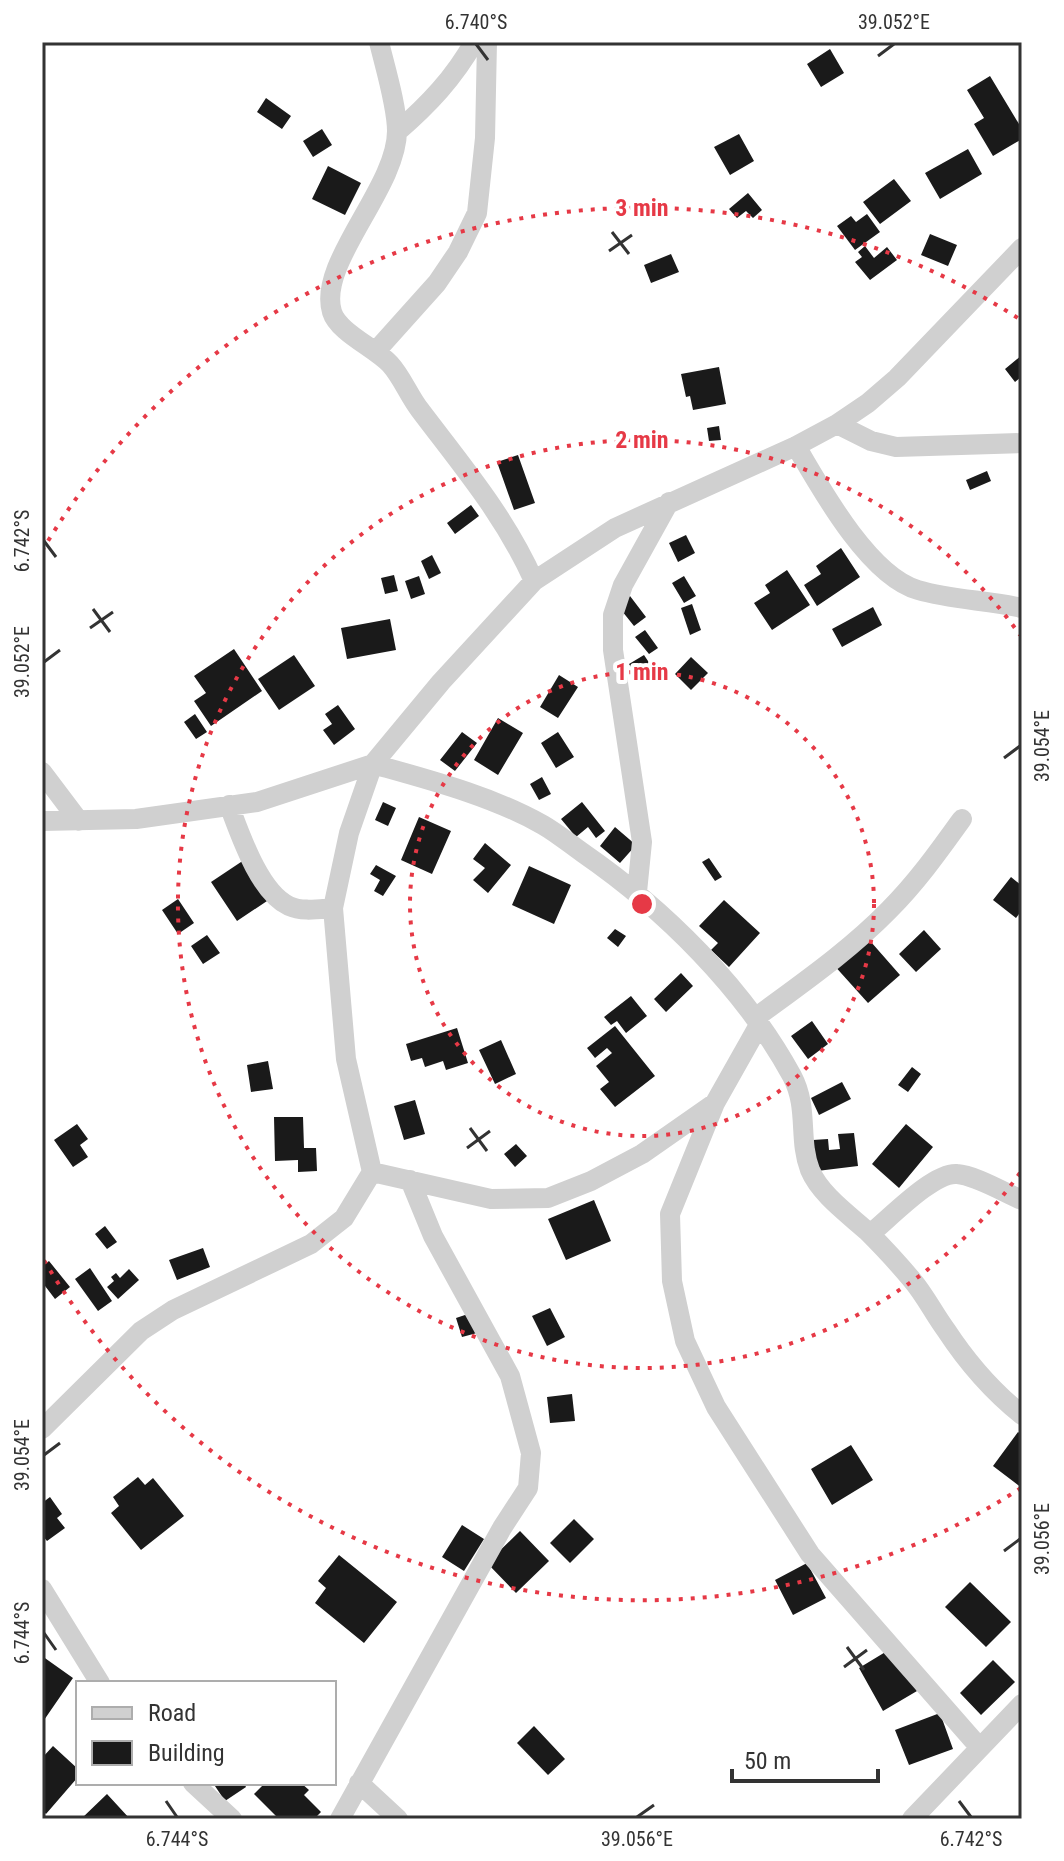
<svg xmlns="http://www.w3.org/2000/svg" width="1064" height="1861" font-family="'Roboto Condensed',sans-serif">
<style>
.building{fill:#1a1a1a}
.lines{fill:none;stroke-linecap:round;stroke-linejoin:round}
.minor{stroke:#d0d0d0;stroke-width:20}
.ticks{fill:none;stroke:#333;stroke-width:3}
.ring{fill:none;stroke:#e63946;stroke-width:4;stroke-dasharray:4 8}
.centre{fill:#e63946;stroke:#fff;stroke-width:4}
.ring-label{font-size:24px;text-anchor:middle;font-weight:bold;fill:#e63946;stroke:#fff;stroke-width:8;stroke-linejoin:round;paint-order:stroke}
.neatline{fill:none;stroke:#333;stroke-width:3}
.ticks-label{font-size:20px;text-anchor:middle;fill:#333}
</style>
<rect width="100%" height="100%" fill="#fff"/>
<path class="building" d="M830 49 844 73 821 87 807 64Z
M990 76 1022 129V139L993 156 974 124 984 118 967 90Z
M266 98 291 116 282 129 257 112Z
M322 129 332 145 313 157 303 141Z
M739 134 754 161 730 175 714 147Z
M968 149 982 174 940 199 925 173Z
M328 166 361 183 345 215 312 199Z
M894 179 911 201 880 224 863 202Z
M748 193 762 210 753 218 746 211 737 218 729 209Z
M867 214 880 232 855 250 837 226 851 216 856 222Z
M930 234 957 245 948 266 921 255Z
M865 246 874 258 887 247 897 260 870 280 855 262 862 257 858 252Z
M671 254 679 272 651 283 644 265Z
M1022 355V376L1015 382 1005 369Z
M719 367 726 404 693 410 690 396 686 397 681 374Z
M719 426 721 440 709 441 707 428Z
M518 455 535 503 514 510 497 462Z
M987 471 991 481 970 490 966 480Z
M471 505 479 516 455 534 447 523Z
M686 535 695 553 678 562 669 543Z
M841 548 860 577 817 606 804 585 821 574 816 566Z
M432 555 441 573 429 579 421 561Z
M787 570 810 605 772 630 754 603 770 593 765 585Z
M394 575 398 591 385 594 381 578Z
M419 576 425 594 411 599 405 581Z
M684 576 696 596 684 603 672 583Z
M630 596 646 617 634 626 618 606Z
M692 604 701 630 690 635 681 608Z
M873 607 882 625 842 647 832 629Z
M390 619 396 650 347 659 341 628Z
M645 630 658 648 649 654 635 637Z
M234 649 262 691 211 726 194 701 206 693 194 676Z
M294 655 315 686 279 710 258 679Z
M644 655 656 673 641 683 629 664Z
M691 657 708 673 691 690 675 674Z
M559 675 578 687 558 718 540 707Z
M338 705 355 729 334 745 323 730 332 724 325 714Z
M195 714 207 732 196 739 184 722Z
M498 718 523 733 498 775 474 760Z
M462 732 477 743 455 771 440 760Z
M558 732 574 757 556 768 541 743Z
M542 777 551 794 539 800 530 784Z
M383 802 396 808 388 826 375 820Z
M582 802 605 831 596 838 588 827 576 837 561 819Z
M419 817 451 831 432 874 401 860Z
M615 827 636 845 620 863 600 846Z
M485 843 511 865 488 893 473 880 485 868 473 859Z
M247 858 273 897 237 921 211 882Z
M709 858 722 877 715 881 702 862Z
M376 865 396 876 383 896 374 891 380 880 370 874Z
M529 866 571 885 554 924 512 905Z
M1011 877 1022 886V910L1016 918 993 900Z
M178 899 194 923 178 934 162 910Z
M724 900 760 933 729 967 711 950 718 943 699 926Z
M615 929 626 936 618 947 607 938Z
M924 930 941 949 916 972 899 954Z
M864 934 900 975 868 1003 832 963Z
M207 935 220 953 203 964 191 946Z
M681 973 693 986 666 1012 654 999Z
M631 996 647 1016 626 1033 617 1021 611 1025 604 1017Z
M812 1021 828 1044 808 1059 791 1036Z
M615 1026 655 1076 615 1107 600 1089 609 1082 596 1066 612 1053 607 1048 595 1058 587 1048Z
M457 1028 468 1063 446 1070 443 1061 425 1067 422 1058 411 1061 406 1044Z
M501 1040 516 1074 495 1084 479 1050Z
M268 1061 273 1089 251 1092 247 1065Z
M912 1067 921 1074 908 1092 898 1085Z
M842 1082 851 1099 819 1115 811 1098Z
M415 1100 425 1134 404 1140 394 1106Z
M274 1117H303L304 1148H316L317 1171 298 1172V1160L275 1161Z
M77 1124 88 1139 80 1145 88 1157 73 1167 54 1140Z
M906 1124 933 1147 899 1188 872 1164Z
M854 1133 858 1166 817 1171 813 1140 828 1139 829 1150 840 1149 838 1134Z
M516 1144 527 1156 515 1167 504 1154Z
M594 1200 611 1241 566 1260 548 1219Z
M105 1226 117 1242 107 1249 95 1234Z
M203 1248 210 1267 177 1280 169 1260Z
M49 1261 70 1287 55 1299 42 1282V1266Z
M90 1268 112 1301 98 1311 75 1279Z
M129 1269 139 1280 118 1299 107 1287 114 1281 111 1277 116 1273 120 1278Z
M550 1308 565 1337 547 1346 532 1316Z
M471 1313 477 1333 462 1337 456 1318Z
M572 1394 575 1421 550 1423 547 1397Z
M1018 1432 1022 1435V1488L993 1466Z
M851 1445 873 1480 832 1505 811 1469Z
M138 1477 145 1485 153 1478 184 1516 141 1550 111 1513 119 1506 113 1497Z
M50 1497 62 1514 57 1518 65 1528 47 1541 42 1535V1503Z
M574 1519 594 1539 570 1563 550 1543Z
M462 1525 484 1539 464 1571 442 1557Z
M520 1531 549 1561 516 1593 487 1563Z
M339 1555 397 1602 364 1643 315 1603 326 1588 318 1581Z
M807 1563 826 1598 793 1615 775 1580Z
M970 1582 1011 1622 986 1647 945 1607Z
M892 1648 917 1691 883 1711 859 1668Z
M42 1656 73 1678 42 1723Z
M993 1660 1015 1682 981 1715 960 1693Z
M940 1713 953 1749 909 1765 895 1730Z
M534 1726 565 1759 548 1775 517 1743Z
M53 1746 78 1769V1777L46 1814 42 1810V1758Z
M213 1783H244L246 1787 225 1801Z
M265 1783H301L309 1790 304 1795 321 1812 314 1819H279L254 1794Z
M107 1794 130 1819H81Z"/>
<g class="lines">
<path class="minor" d="M379 42C385 67 397 106 397 131 397 188 317 263 332 312 338 332 375 348 390 364 402 377 409 396 420 410 463 467 505 516 534 581
M397 132C428 105 454 78 474 42
M376 351 437 283 458 252 477 213 485 138 487 42
M837 424 871 441 896 447 1022 443
M796 446C821 489 869 576 918 590 952 600 988 600 1022 608
M42 772 79 821
M229 805C240 834 259 892 289 906 302 912 319 909 333 908
M42 821 136 819 257 802 373 764 441 682 534 581 615 528 796 446 837 424 868 403 897 378 1022 248
M637 892 642 842 613 650V615L623 585 669 502
M755 1018C801 984 849 951 889 910 917 882 939 851 962 819
M715 1103 670 1214 672 1281 685 1341 716 1407 810 1554 980 1748
M372 1172 491 1199 548 1198 591 1181 642 1154 715 1103 759 1025
M870 1234C889 1219 933 1172 957 1174 975 1175 1005 1193 1022 1200
M42 1429 141 1331 173 1310 311 1244 344 1218 372 1172 346 1059 333 908 349 833 373 764C430 780 492 796 543 825 557 833 570 844 583 853 664 909 744 988 792 1076 809 1108 798 1139 810 1170 820 1194 848 1214 867 1231 883 1247 898 1263 912 1280 925 1295 934 1314 946 1330 967 1362 992 1391 1022 1415
M42 1589 100 1683
M193 1783 232 1819
M359 1783 398 1819
M340 1819 502 1528 528 1488 531 1453 510 1376 433 1236 410 1180
M912 1819 1022 1704"/>
</g>
<path class="ticks" d="M476 44 488 60M878 56 894 44M612 232 629 254M609 251 632 235M44 541 56 557M93 609 110 632M90 628 113 612M44 662 60 650M1004 758 1020 746M470 1128 487 1151M467 1148 490 1131M44 1455 60 1443M1004 1551 1020 1539M44 1633 56 1650M847 1647 864 1670M844 1667 867 1650M166 1801 177 1817M959 1801 971 1817M637 1817 654 1805"/>
<g class="ring">
<circle cx="642" cy="904" r="232"/>
<path d="M1020 1173A464 464 0 1 1 1020 635"/>
<path d="M1021 1488A696 696 0 0 1 42 1257M42 551A696 696 0 0 1 1021 320"/>
</g>
<circle cx="642" cy="904" r="12" class="centre"/>
<g class="ring-label">
<text x="642" y="216">3 min</text>
<text x="642" y="448">2 min</text>
<text x="642" y="680">1 min</text>
</g>
<rect width="1064" height="1861" fill="none" stroke="#ffffff" stroke-width="88"/>
<rect x="76" y="1681" width="260" height="104" fill="#ffffff" stroke="#adadad" stroke-width="2"/>
<rect x="92" y="1707" width="40" height="12" fill="#d0d0d0" stroke="#adadad" stroke-width="2"/>
<text x="148" y="1721" font-size="24" fill="#333333">Road</text>
<rect x="92" y="1741" width="40" height="24" fill="#1a1a1a" stroke="#adadad" stroke-width="2"/>
<text x="148" y="1761" font-size="24" fill="#333333">Building</text>
<path d="M732 1769v12h146v-12" fill="none" stroke="#333333" stroke-width="4"/>
<text x="744" y="1769" font-size="24" fill="#333333" stroke="#ffffff" stroke-width="6" paint-order="stroke">50 m</text>
<rect x="44" y="44" width="976" height="1773" class="neatline"/>
<g class="ticks-label">
<text x="476" y="29">6.740°S</text>
<text x="894" y="29">39.052°E</text>
<text transform="translate(22 541) rotate(-90)" y="7">6.742°S</text>
<text transform="translate(22 662) rotate(-90)" y="7">39.052°E</text>
<text transform="translate(1042 746) rotate(-90)" y="7">39.054°E</text>
<text transform="translate(22 1455) rotate(-90)" y="7">39.054°E</text>
<text transform="translate(1042 1539) rotate(-90)" y="7">39.056°E</text>
<text transform="translate(22 1633) rotate(-90)" y="7">6.744°S</text>
<text x="177" y="1846">6.744°S</text>
<text x="637" y="1846">39.056°E</text>
<text x="971" y="1846">6.742°S</text>
</g>
</svg>
